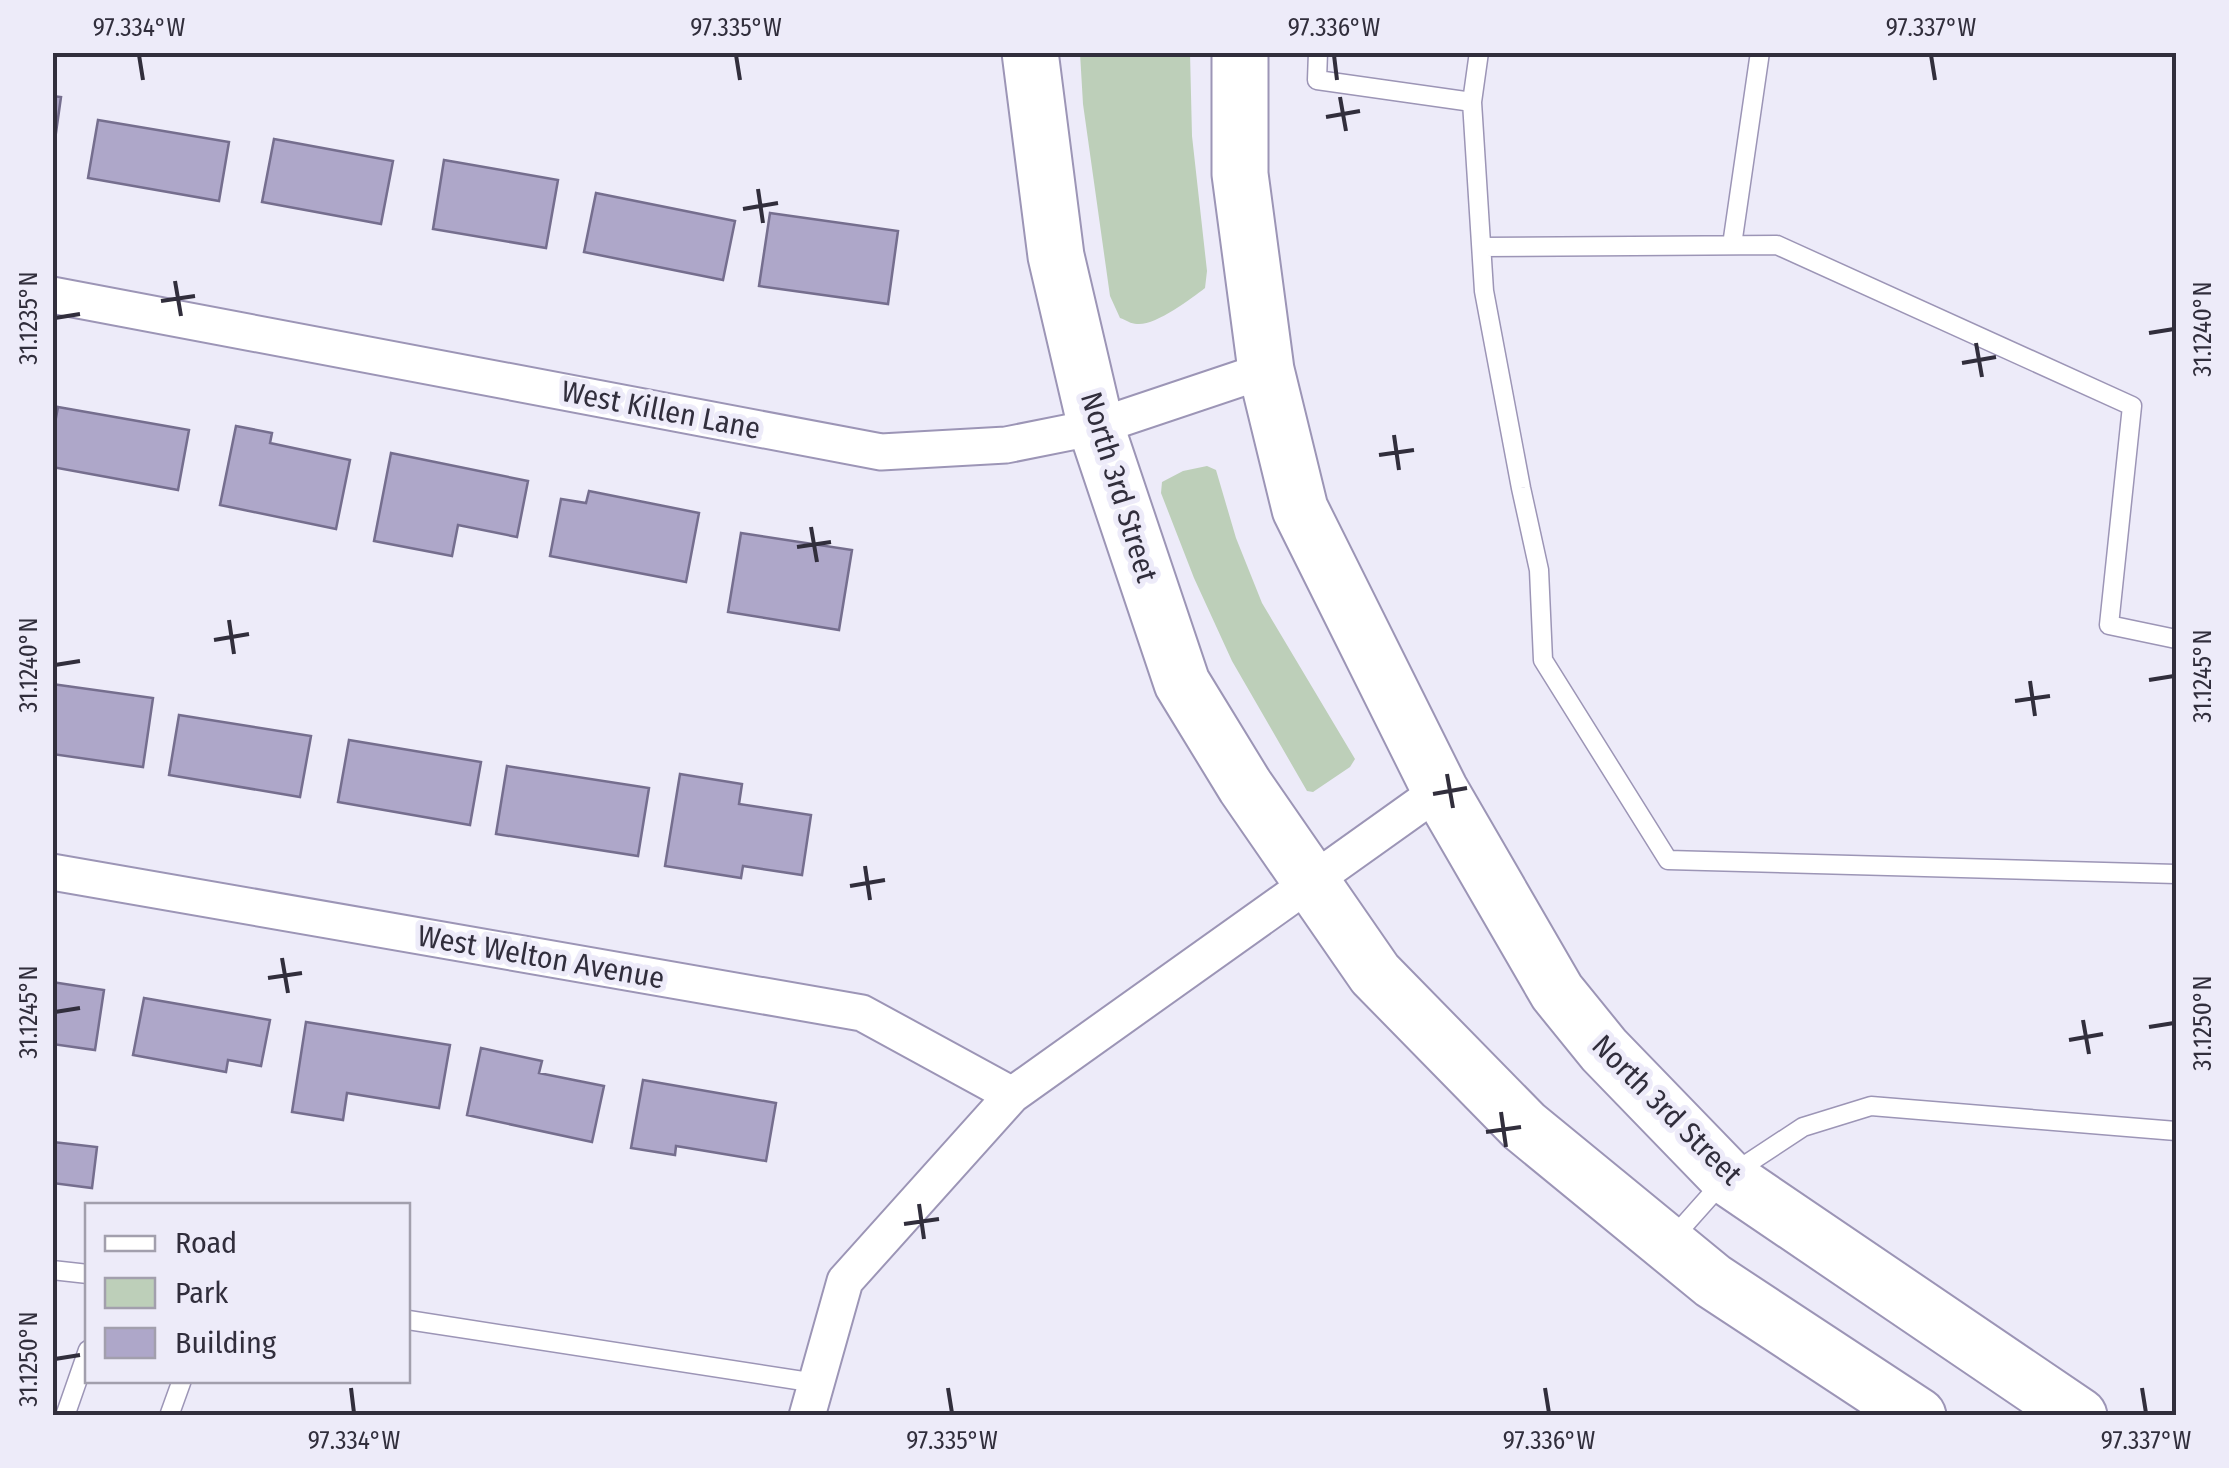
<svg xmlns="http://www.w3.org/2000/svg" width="2229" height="1468" font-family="'Fira Sans Condensed',sans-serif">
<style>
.green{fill:#bdcfb9}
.building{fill:#aea7c9;stroke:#756e8e;stroke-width:2.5}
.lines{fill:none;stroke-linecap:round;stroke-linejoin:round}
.service-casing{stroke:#9c95b6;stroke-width:21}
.minor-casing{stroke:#9c95b6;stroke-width:39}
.primary-casing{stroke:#9c95b6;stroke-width:59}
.service{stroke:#fff;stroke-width:18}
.minor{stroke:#fff;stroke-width:35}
.primary{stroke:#fff;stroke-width:55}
.ticks{fill:none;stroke:#312e3c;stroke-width:4}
.labels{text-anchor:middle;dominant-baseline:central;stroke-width:10;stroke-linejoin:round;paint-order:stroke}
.street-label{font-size:30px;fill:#312e3c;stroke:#edebf9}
.neatline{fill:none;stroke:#312e3c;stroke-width:4}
.ticks-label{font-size:25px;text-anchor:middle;fill:#312e3c}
</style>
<rect width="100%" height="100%" fill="#edebf9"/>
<path class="green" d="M1080 53H1190L1192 136 1207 271 1205 288C1191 299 1155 326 1137 324 1131 324 1126 320 1120 318L1110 296 1083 104Z
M1207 466 1216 470 1236 538 1262 603 1355 759 1350 767 1313 792 1307 791 1232 661 1194 578 1161 493 1162 482 1183 471Z"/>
<path class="building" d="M52 96 61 97 52 161Z
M98 120 229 142 219 201 88 178Z
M274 139 393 161 381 224 262 202Z
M444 160 558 180 546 248 433 229Z
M596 193 735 221 723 280 584 252Z
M770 213 898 231 888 304 759 286Z
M58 407 189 430 178 490 52 467V439Z
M236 426 272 433 270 443 350 460 336 529 220 505Z
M391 453 528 481 517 537 458 525 452 556 374 541Z
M589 491 699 513 686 582 550 556 561 499 586 503Z
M741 533 852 550 839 630 728 612Z
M52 684 153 698 143 767 52 754Z
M179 715 311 736 300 797 169 775Z
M349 740 481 762 470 825 338 802Z
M507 766 649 788 638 856 496 834Z
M680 774 742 784 739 804 811 815 802 875 743 866 741 878 665 866Z
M52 982 104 990 95 1050 52 1044Z
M144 998 270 1020 261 1066 228 1060 226 1072 133 1055Z
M306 1022 450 1045 439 1108 347 1093 343 1120 292 1112Z
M481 1048 542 1061 539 1073 604 1086 592 1142 467 1115Z
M643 1080 776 1103 766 1161 676 1146 675 1155 631 1148Z
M53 1142 97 1147 92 1188 52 1183Z"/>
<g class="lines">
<g class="service-casing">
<path id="service" d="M1318 52 1317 80 1472 102 1479 52
M1472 102 1484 291 1521 488 1539 570 1543 660 1668 860 2176 874
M1732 245 1760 52
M1482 247 1777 245 2132 406 2109 625 2176 639
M1670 1241 1727 1177 1803 1127 1871 1106 2176 1131
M52 1270 88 1274
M408 1320 816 1383
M65 1416 88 1350
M169 1416 182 1380"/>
</g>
<g class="minor-casing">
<path id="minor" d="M52 295 881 452 1006 445 1096 427 1266 370
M52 872 862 1013 1012 1095
M807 1416 845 1281 1012 1095 1440 790"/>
</g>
<g class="primary-casing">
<path id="primary" d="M1030 52 1056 256 1096 427 1182 683 1245 786 1375 974 1524 1126 1713 1281 1918 1416
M1240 52V174L1266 370 1300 509 1440 790 1557 992 1604 1050 1727 1177 2079 1416"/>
</g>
<use href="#service" class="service"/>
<use href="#minor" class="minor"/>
<use href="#primary" class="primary"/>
</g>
<path class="ticks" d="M139 55 143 80M736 55 740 80M1334 55 1337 80M1931 55 1935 80M1340 97 1346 131M1326 117 1360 111M758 189 763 223M743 209 778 203M175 281 181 316M161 301 195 296M55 318 80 314M2149 333 2174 329M1976 343 1982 377M1962 363 1996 357M1394 435 1399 470M1379 455 1414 450M811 527 817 562M797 547 831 542M229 620 234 654M214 640 249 634M55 665 80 661M2149 680 2174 676M2030 681 2035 716M2015 701 2050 696M1447 774 1453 808M1433 794 1467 788M865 866 870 900M850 886 885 880M282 958 288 993M268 978 302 973M55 1012 80 1008M2083 1020 2089 1054M2149 1027 2174 1023M2069 1040 2103 1034M1501 1112 1506 1147M1486 1132 1521 1127M919 1204 924 1239M904 1224 939 1219M55 1359 80 1355M351 1388 354 1413M948 1388 952 1413M1545 1388 1549 1413M2142 1388 2146 1413"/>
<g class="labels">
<g class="street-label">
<text transform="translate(661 410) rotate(11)">West Killen Lane</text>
<text transform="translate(1119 487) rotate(73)">North 3rd Street</text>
<text transform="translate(541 957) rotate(10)">West Welton Avenue</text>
<text transform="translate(1667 1110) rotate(45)">North 3rd Street</text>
</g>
</g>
<rect width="2229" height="1468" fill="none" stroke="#edebf9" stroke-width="110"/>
<rect x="85" y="1203" width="325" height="180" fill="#edebf9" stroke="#a29fad" stroke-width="2.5"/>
<rect x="105" y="1236" width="50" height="15" fill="#ffffff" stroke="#a29fad" stroke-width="2.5"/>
<text x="175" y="1253" font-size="30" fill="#312e3c">Road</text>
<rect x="105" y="1278" width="50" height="30" fill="#bdcfb9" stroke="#a29fad" stroke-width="2.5"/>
<text x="175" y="1303" font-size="30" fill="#312e3c">Park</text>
<rect x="105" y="1328" width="50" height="30" fill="#aea7c9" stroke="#a29fad" stroke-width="2.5"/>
<text x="175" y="1353" font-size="30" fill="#312e3c">Building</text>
<rect x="55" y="55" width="2119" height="1358" class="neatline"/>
<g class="ticks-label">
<text x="139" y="36">97.334°W</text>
<text x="736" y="36">97.335°W</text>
<text x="1334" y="36">97.336°W</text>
<text x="1931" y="36">97.337°W</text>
<text transform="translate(28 318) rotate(-90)" y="9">31.1235°N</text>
<text transform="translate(2202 329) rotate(-90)" y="9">31.1240°N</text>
<text transform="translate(28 665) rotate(-90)" y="9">31.1240°N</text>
<text transform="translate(2202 676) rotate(-90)" y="9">31.1245°N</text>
<text transform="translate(28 1012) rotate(-90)" y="9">31.1245°N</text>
<text transform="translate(2202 1023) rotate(-90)" y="9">31.1250°N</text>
<text transform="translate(28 1359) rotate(-90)" y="9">31.1250°N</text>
<text x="354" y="1449">97.334°W</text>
<text x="952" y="1449">97.335°W</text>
<text x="1549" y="1449">97.336°W</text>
<text x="2146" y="1449">97.337°W</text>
</g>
</svg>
